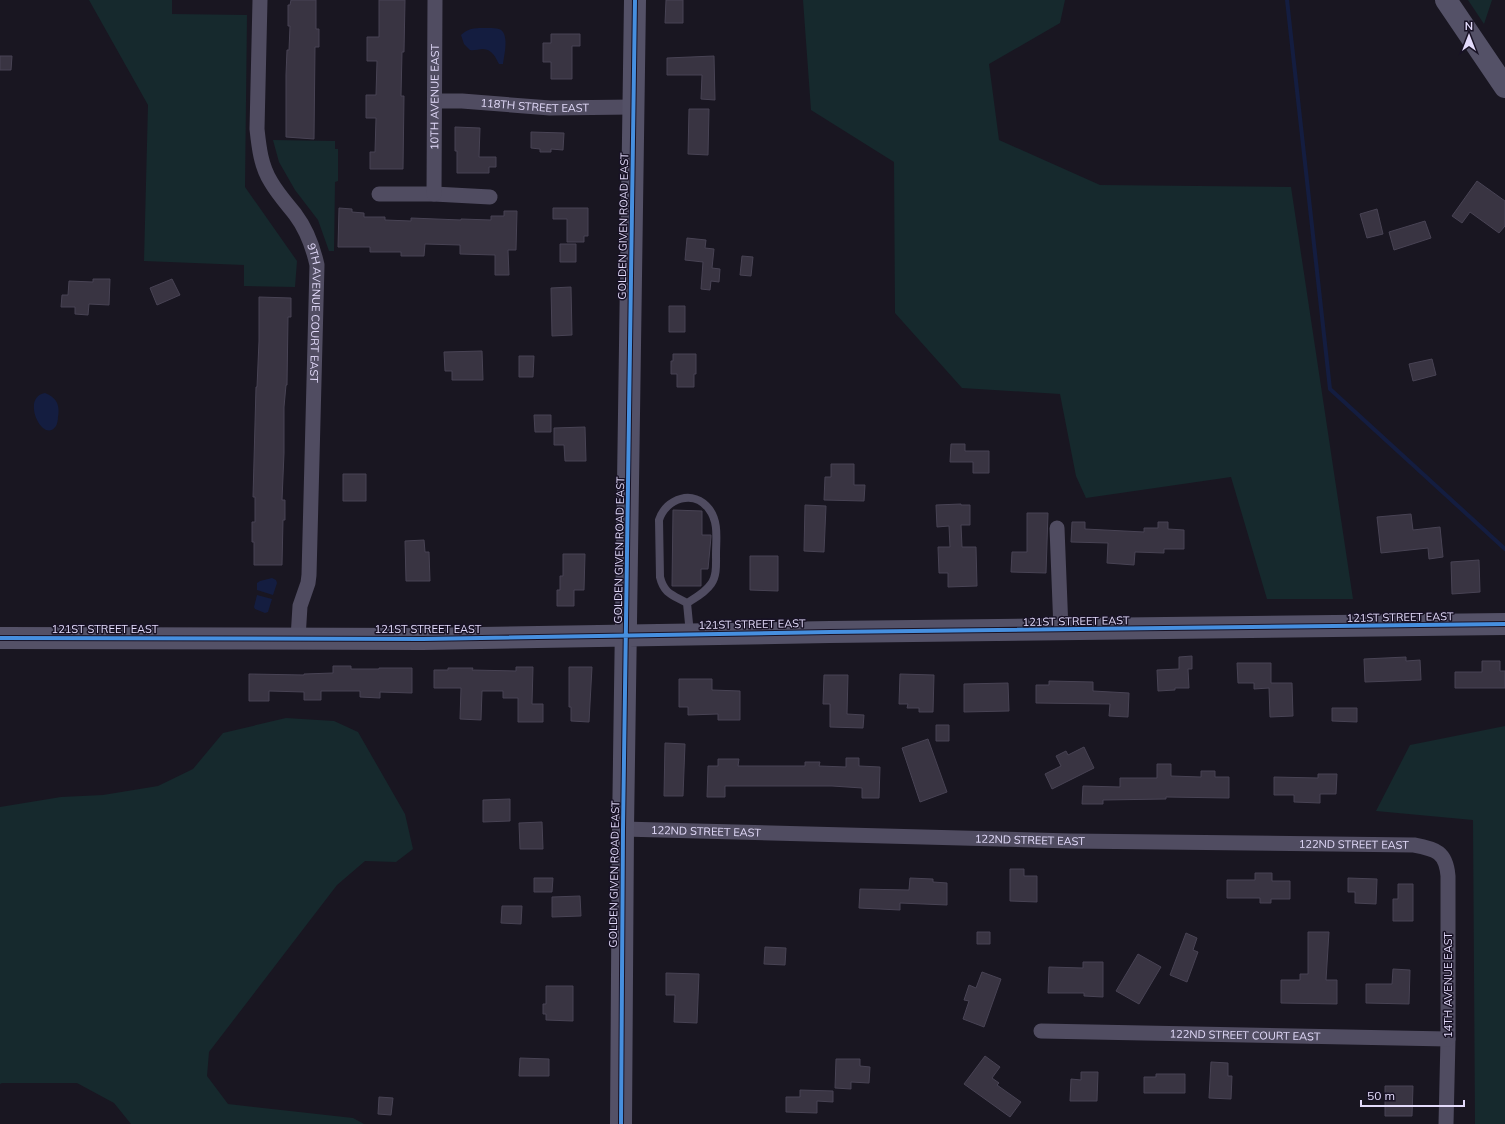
<svg xmlns="http://www.w3.org/2000/svg" width="1505" height="1124" font-family="Mulish,sans-serif">
<style>
.green{fill:#16292d}
.water{fill:#141d40}
.lines{fill:none;stroke-linecap:round;stroke-linejoin:round}
.stream{stroke:#141d40;stroke-width:4}
.building{fill:#393442;stroke:#484354}
.lane{stroke:#504c61;stroke-width:8}
.street{stroke:#504c61;stroke-width:15}
.secondary{stroke:#545167;stroke-width:22}
.cycleway-casing{stroke:#181225;stroke-width:6}
.cycleway{stroke:#468fdf;stroke-width:4}
.labels{text-anchor:middle;dominant-baseline:central;stroke-width:3;stroke-linejoin:round;paint-order:stroke}
.street-label{font-size:11px;fill:#e3dbfb;stroke:#181225}
</style>
<rect width="100%" height="100%" fill="#191621"/>
<path class="green" d="M89 0H172V14L247 15 245 187 297 261 295 287 244 286V265L144 261 148 105Z
M803 0H1065L1060 23 989 64 999 140 1100 185 1291 187 1353 599H1267L1231 477 1086 498 1076 476 1060 394 962 388 895 313 894 162 811 110Z
M1468 0H1492L1484 24Z
M273 140 335 141V149H338V181L335 182 334 251H329L318 220 295 190 279 162Z
M286 718 334 721 358 732 405 814 413 849 396 862 365 861 337 885 209 1052 207 1076 228 1104 353 1118 364 1124H131L114 1103 77 1083H2L0 1084V807L61 797 103 795 158 786 193 769 223 733Z
M1505 726V1124H1475L1473 820 1376 811 1410 745Z"/>
<path class="water" d="M489 28C492 28 496 28 499 29 510 33 504 55 503 64H499C496 58 492 49 483 49 478 49 474 51 470 50L464 44 461 35C469 27 478 28 489 28Z
M45 393C57 398 60 405 58 417 58 420 57 424 56 426 43 445 20 397 45 393Z
M272 578 276 580 277 583 273 595 257 590V583L260 581Z
M257 595 272 599 268 612 265 613 255 609 254 607Z"/>
<g class="lines">
<path class="stream" d="M1287 0 1330 389 1505 549"/>
</g>
<path class="building" d="M291 0H316V29H319V47H315L314 139 286 137V75L287 50H289L290 26H288V5H290Z
M379 0H405L404 52H402L401 96H404L403 169H370V152H375L376 118H366V95H376L377 61H367V37H379Z
M666 0H683V23H665Z
M551 34H580V46H572V79H551V62H543V43H551Z
M0 56H12L11 70H0Z
M714 56 715 100 701 99 702 75H667V58Z
M689 109H709L708 155 688 154Z
M455 127 480 128 479 157H496V167H489V173H457V151H455Z
M531 132 564 133 563 150 551 149V152H540V149L531 148Z
M1477 181 1505 201V226L1499 233 1470 212 1462 223 1452 216Z
M339 208 352 209V212L364 213V217H385V220L411 221V218L461 220V219L491 220V216H504V211H517L516 250H508L509 275H495V255L460 254V245L425 244 424 256H401V252H370V247H338Z
M553 208H588V236H584V242H567V219H553Z
M1377 209 1383 234 1367 238 1360 214Z
M1425 221 1431 238 1394 250 1389 232Z
M687 238 706 240 705 248 714 249 712 268 720 269 719 282 711 281 710 290 701 289 703 262 685 260Z
M560 244H576V262H560Z
M742 256 753 257 751 276 740 275Z
M93 279H110L109 305 89 304 88 315 75 314V307H61L62 295H68L69 281 93 282Z
M172 279 180 295 157 305 150 288Z
M571 287 572 335 552 336 551 288Z
M259 297 291 298V317H288L287 385H286L284 407V453L282 500H285V520H283L282 565H254V542H252V522H255V497H253L256 387H257L259 341Z
M669 306H685V332H669Z
M482 351 483 380H452V371H445L444 352Z
M673 354H696V374H694V387H677V374H671V361H673Z
M519 356H534L533 377H519Z
M1432 359 1436 375 1413 381 1409 364Z
M534 415H551V432H535Z
M585 427 586 461H565L564 445H554V428Z
M951 444H965V451H989V473H973V462H950Z
M831 464H854V485H865L864 501 824 500 825 477H831Z
M343 474H366V501H343Z
M961 504V505H970V525H961L962 547H976L977 586 948 587V573H939L938 547H950L949 526 937 527 936 505Z
M805 505 826 506 824 552 804 551Z
M673 510 702 511V535H711V537L708 569H701V586H672Z
M1027 513H1048L1046 573 1011 572 1012 552H1027Z
M1411 514 1413 530 1440 527 1443 557 1429 559 1428 548 1381 553 1377 517Z
M1072 522H1085V529L1144 532V528H1158V522H1168V529L1184 530V549H1164V553L1135 552 1134 565 1107 563 1108 543 1071 542Z
M424 540 425 552H429L430 581H406L405 541Z
M563 554H585L584 590H574V606H557V590H560V576H563Z
M750 556H778V591L750 590Z
M1479 560 1480 592 1452 594 1451 562Z
M1192 656V669H1188L1189 688H1175V690L1158 691 1157 670 1179 669V657Z
M1406 657V661L1420 660 1421 680 1365 682 1364 659Z
M1482 661H1500V671H1505V688H1455V672H1482Z
M1237 663H1271V683H1292L1293 716 1270 717 1269 688 1254 689V683H1238Z
M333 666H351V669H379V668H412V693L380 692V698L360 697V691H321V700H304V692L269 691V701H249V674L304 675V674L333 673Z
M516 667H533L532 704H543V722H518V698H503V691H482L481 720 460 719 461 688H434V670H448V668H473L472 670 516 671Z
M569 667H592L589 722 571 721V707H569Z
M900 674 934 675 933 712H919V708H907L908 704H899Z
M824 675H848L847 714 864 715 863 728 830 727V704H823Z
M679 679H712V690L740 691V720H718V714L688 715V707H679Z
M1049 681 1093 682V691L1129 693 1128 717 1109 716 1110 704 1036 703V685H1049Z
M1008 683 1009 711 964 712V684Z
M1332 708H1357V722L1332 721Z
M936 725H949V741H936Z
M928 739 947 792 920 802 902 748Z
M665 743 685 744 683 796H664Z
M1084 747 1094 768 1052 789 1045 774 1061 766 1056 756 1066 751 1068 755Z
M846 758H859V766L880 767 879 798H862V788L832 786H725V797H707L708 766H718V759H739L738 766H805V762H820L819 766 846 767Z
M1157 764H1171V776L1201 777V771H1215V777H1229V798L1166 797V799L1103 800V804H1082L1083 786 1120 787V778H1157Z
M1318 774H1337L1336 794H1320V803L1294 802V795H1274V777L1318 778Z
M510 799V821L483 822V800Z
M542 822 543 849H520L519 823Z
M1010 869H1024V876H1037V902L1010 901Z
M1255 873H1272V881H1290V899H1271V903H1260V898H1227V880H1255Z
M534 878H553L552 892H534Z
M910 878 933 879V882L947 883V905L900 903V910L859 908 860 889 909 890Z
M1348 878 1377 879 1376 904 1355 903V892H1348Z
M1398 884H1413V921H1393V899H1398Z
M580 896 581 916 552 917V897Z
M502 906H522L521 924 501 923Z
M977 932H990V944H977Z
M1308 932H1329L1326 980H1337V1004L1281 1003V980H1300V974H1308Z
M1186 933 1197 938 1193 950 1198 952 1187 982 1170 975Z
M765 947 786 948 785 965 764 964Z
M1138 954 1161 967 1139 1004 1116 991Z
M1083 962H1103V997L1084 996V993H1048L1049 967 1083 968Z
M1393 969 1410 970 1409 1004 1366 1003V984H1392Z
M982 972 1001 979 984 1027 963 1019 969 1001 964 1000 969 985 976 988Z
M666 973 699 974 697 1023 674 1022 675 995H666Z
M546 986H573V1021L546 1020V1014H543V1004H546Z
M985 1056 1000 1067 992 1078 999 1083 997 1085 1021 1102 1010 1117 964 1084Z
M520 1058 549 1059V1076H519Z
M836 1059H860V1066L870 1067 869 1083 851 1082V1089L835 1088Z
M1211 1062 1228 1063V1076H1232L1231 1099 1209 1098Z
M1081 1072H1098L1097 1101H1070L1071 1079 1081 1080Z
M1156 1074H1185V1093H1144V1077H1156Z
M1385 1086H1413L1412 1116H1385Z
M800 1090 833 1091V1102L817 1101V1113L786 1112V1097H800Z
M379 1097 393 1098 391 1115 378 1114Z"/>
<g class="lines">
<path class="lane" d="M687 603C695 598 705 593 711 584 717 576 716 564 716 554 716 539 719 522 709 509 694 489 666 498 659 520L660 577C664 594 673 595 687 603L690 634"/>
<g class="street">
<path id="s1" d="M260 0 257 129C259 148 261 166 271 182 278 194 287 204 295 214 307 230 313 247 317 265L309 575 308 583 300 606 298 638"/>
<path id="s2" d="M435 101H462L550 108 633 107"/>
<path d="M379 194H434L490 197"/>
<path id="s3" d="M434 194 435 0"/>
<path d="M1057 528 1061 630"/>
<path id="s4" d="M623 829 1071 841 1414 845C1436 849 1446 852 1448 876V1039L1446 1124"/>
<path id="s5" d="M1041 1031 1448 1039"/>
</g>
<path class="secondary" d="M1446 0 1505 87
M0 638 423 639 830 632 1505 624
M621 1124 623 829 635 0"/>
<g class="cycleway-casing">
<path id="cycleway" d="M0 638 423 639 830 632 1505 624
M621 1124 623 829 635 0"/>
</g>
<use href="#cycleway" class="cycleway"/>
</g>
<g class="labels">
<g class="street-label">
<text stroke="none"><textPath href="#s3" startOffset="97">10TH AVENUE EAST</textPath></text>
<text stroke="none"><textPath href="#s2" startOffset="100">118TH STREET EAST</textPath></text>
<text transform="translate(623 226) rotate(-89)">GOLDEN GIVEN ROAD EAST</text>
<text stroke="none"><textPath href="#s1" startOffset="328">9TH AVENUE COURT EAST</textPath></text>
<text transform="translate(619 550) rotate(-89)">GOLDEN GIVEN ROAD EAST</text>
<text transform="translate(1400 617) rotate(-1)">121ST STREET EAST</text>
<text transform="translate(1076 621) rotate(-1)">121ST STREET EAST</text>
<text transform="translate(752 624) rotate(-1)">121ST STREET EAST</text>
<text x="105" y="629">121ST STREET EAST</text>
<text x="428" y="629">121ST STREET EAST</text>
<text stroke="none"><textPath href="#s4" startOffset="83">122ND STREET EAST</textPath></text>
<text stroke="none"><textPath href="#s4" startOffset="407">122ND STREET EAST</textPath></text>
<text stroke="none"><textPath href="#s4" startOffset="731">122ND STREET EAST</textPath></text>
<text transform="translate(614 874) rotate(-89)">GOLDEN GIVEN ROAD EAST</text>
<text transform="translate(1448 985) rotate(-90)">14TH AVENUE EAST</text>
<text stroke="none"><textPath href="#s5" startOffset="204">122ND STREET COURT EAST</textPath></text>
</g>
</g>
<g transform="translate(1469 36)" stroke="#181225" stroke-width="3" paint-order="stroke">
<path d="M0-3L7 15L0 10L-7 15Z" fill="#e3dbfb"/>
<text y="-6" font-size="11" font-weight="bold" text-anchor="middle" fill="#e3dbfb">N</text>
</g>
<path d="M1361 1100v6h103v-6" fill="none" stroke="#e3dbfb" stroke-width="2"/>
<text x="1367" y="1100" font-size="12" fill="#e3dbfb" stroke="#181225" stroke-width="3" paint-order="stroke">50 m</text>
</svg>
